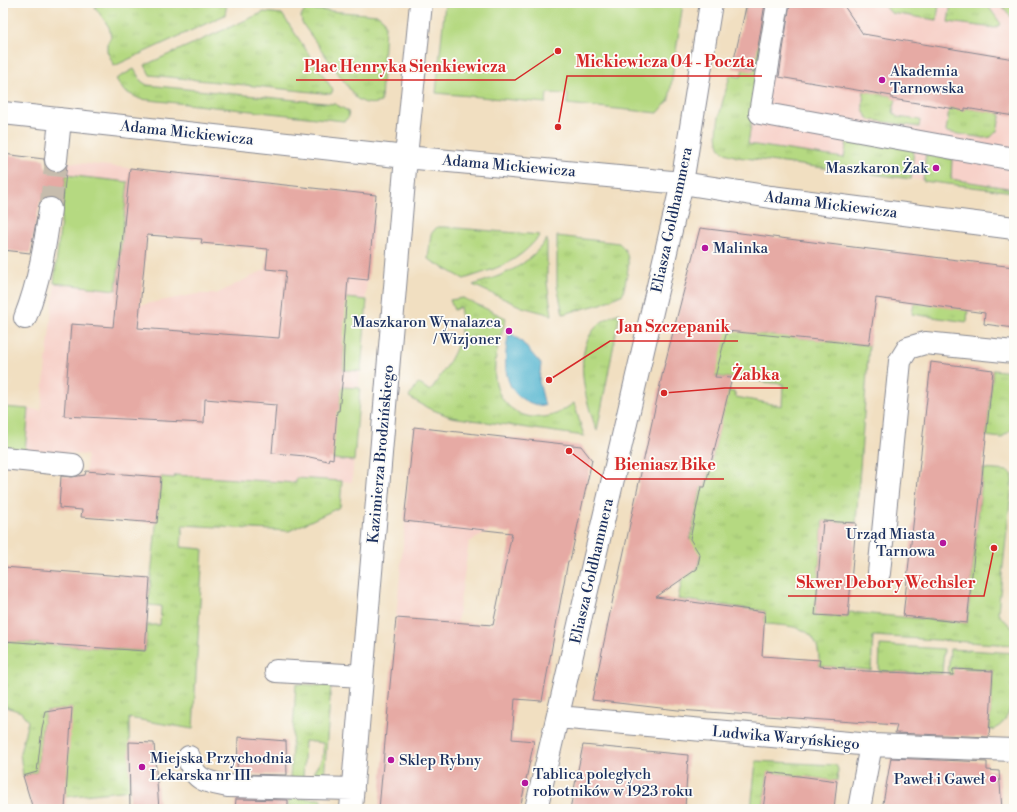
<svg xmlns="http://www.w3.org/2000/svg" width="1017" height="812" font-family="'Libre Bodoni',serif">
<style>
.built{fill:#f7d1c9}
.grass{fill:url(#grass-tufts);stroke:#688470}
.green{fill:#b5d981;stroke:#688470}
.water{fill:#50b3cf;stroke:#367196}
.building{fill:#e6aaa4;fill-rule:evenodd}
.lines{fill:none;stroke-linecap:round;stroke-linejoin:round}
.minor-tunnel{stroke:#c6bcad;stroke-width:22;stroke-dasharray:22 11;stroke-linecap:butt}
.minor-casing{stroke:#868790;stroke-width:24}
.minor{stroke:#fff;stroke-width:22}
.poi-dot{fill:#b5179e;stroke:#fdfcf7;stroke-width:1.5}
.labels{text-anchor:middle;dominant-baseline:central;stroke-width:3.5;stroke-linejoin:round;paint-order:stroke}
.poi-label{font-size:15px;fill:#1b2f5e;stroke:#fdfcf7;text-anchor:start}
.street-label{font-size:15px;fill:#1b2f5e;stroke:#fdfcf7}
.leader{fill:none;stroke:#d62828;stroke-width:1.5}
.callout-dot{fill:#d62828;stroke:#fdfcf7;stroke-width:1.5}
.callout-label{font-size:16px;text-anchor:middle;font-weight:bold;fill:#d62828;stroke:#fdfcf7;stroke-width:3.5;stroke-linejoin:round;paint-order:stroke}
</style>
<defs>
<pattern id="grass-tufts" width="24" height="20" patternUnits="userSpaceOnUse"><rect width="24" height="20" fill="#b5d981"/><path d="M3 7l-1-3M5 7V3M7 7l1-3M15 17l-1-3M17 17v-4M19 17l1-3" fill="none" stroke="#9bbb72"/></pattern>
</defs>
<rect width="100%" height="100%" fill="#fdfcf7"/>
<filter id="ink" filterUnits="userSpaceOnUse"><feTurbulence type="fractalNoise" baseFrequency=".025" numOctaves="2"/><feDisplacementMap in="SourceGraphic" scale="8" xChannelSelector="R" yChannelSelector="G"/><feConvolveMatrix kernelMatrix="1 2 1 2 8 2 1 2 1" color-interpolation-filters="sRGB"/></filter>
<filter id="wash" filterUnits="userSpaceOnUse"><feTurbulence type="fractalNoise" baseFrequency=".012" numOctaves="4" result="noise"/><feDisplacementMap in="SourceGraphic" scale="16" xChannelSelector="R" yChannelSelector="G"/><feGaussianBlur stdDeviation="0.9" result="paint"/><feColorMatrix in="noise" values="0 0 0 0 0 0 0 0 0 0 0 0 0 0 0 0 0 1.4 0 .05"/><feComposite in="paint" operator="in"/></filter>
<g filter="url(#wash)">
<rect width="100%" height="100%" fill="#f1dfc1"/>
<path class="built" d="M762 3H1014V192L737 157Z
M68 162 130 168 115 305H140L197 294H216L266 269 284 271 295 185 375 199 373 226H371L352 482 296 478V483L175 475V478L86 471 87 455 3 449V407L41 410Z
M414 427 581 446 592 460 587 481 469 542 457 623 396 618Z"/>
<path class="grass" d="M97 3H227L225 15 114 66 107 51V44L111 37 109 27 95 7Z
M746 3H770L748 144 844 158 847 140 914 149 911 179 737 157C732 155 726 154 722 151 709 136 726 93 730 75L741 77 752 31 743 24Z
M889 3H939L937 20 891 13 885 6Z
M951 3H986L1001 24 995 28 948 22Z
M1000 3H1014V14L1011 17Z
M306 9 378 15 384 20 385 26 381 102C371 105 365 104 356 98L302 23 301 16Z
M264 12 282 14 333 90 331 94 150 75 145 65Z
M134 69 141 81 147 85 335 104 348 111 349 117 344 121 140 99 124 91 116 79Z
M864 91 892 96 896 99 893 112 897 117 920 120 919 127 871 120C860 113 863 103 864 91Z
M949 108 965 110V108L1001 113 997 131 991 137 984 138 946 132Z
M926 151 952 159 951 179 1014 189V192L923 181Z
M437 227H445L540 235C517 264 497 268 464 279L428 259 431 234Z
M557 236 619 243C635 257 626 275 623 294L601 304 563 314 557 286Z
M547 239V283L552 315 522 307 473 285C506 274 525 268 547 239Z
M463 298 506 318C501 337 493 358 495 378 498 408 527 425 556 414 562 411 568 407 574 403L584 436 451 417 428 408 409 397 418 383 430 391C448 365 467 341 460 307L454 310 450 300Z
M914 302 968 310 967 322 912 314Z
M620 313 597 431C582 392 566 329 620 313Z
M725 330 869 345 856 523 823 521 815 615 848 617 849 612 967 623 983 469 1008 471 1013 475 998 612 1001 617 1014 629V645L873 636 871 670 819 666C821 626 796 626 764 624L765 611 678 599 684 569 695 571 697 569 700 555 688 551 701 487H705L728 391 734 392 736 397 782 406 783 384 713 376Z
M993 370 1014 372V428L1001 438 986 436Z
M175 475 296 483V478L342 481 340 507 289 531 183 525 181 547 203 549 193 729 129 718 130 790 55 798 72 708 46 712 42 728 37 772 23 776 20 753 28 721 21 712 3 706V641L145 651 147 625H160L161 606 148 605 161 477 174 478Z
M880 645 944 649 942 674 879 671Z
M950 649 1014 653C1014 678 1017 727 989 730L993 670 954 667 953 675H948Z
M296 684 331 686 324 779H316C311 770 318 767 321 760 324 756 323 748 323 743L305 741 303 779H290Z
M756 761 836 765 838 769 837 781 768 772 763 809H751Z
M288 798 322 799 321 809H288Z"/>
<path class="green" d="M445 3H683L669 100 658 113 567 104 568 94 547 93 546 103 436 93Z
M66 175 128 182 116 290 54 283Z
M346 298 367 300 361 371 343 370 344 346 341 345Z
M341 387 360 388 354 461 333 459 332 454 336 411 339 410Z
M3 407 29 409 25 451 3 449Z"/>
<path class="water" d="M509 332 521 341 541 364 539 381 545 406C502 402 502 366 509 332Z"/>
<g id="blocks">
<path class="building" d="M747 3H765L754 72 732 68Z
M790 3H842L863 34 1014 59V116L965 108V111L949 108 892 99V96L779 77Z
M3 154 44 159 45 166 48 170 54 172 62 171 67 164 62 209 58 199 52 197 45 198 40 202 30 253 3 250Z
M130 168 376 195 368 280 348 278 343 345 344 346 343 375 339 411H337L333 459 329 458 328 461 305 456 272 453 276 405 205 399 204 423 64 416 71 324 113 327ZM147 235 202 239 201 243 268 249 266 269 286 271 279 338 138 328Z
M700 228 1014 267V328L984 324 985 313 876 298 869 345 727 331 715 377 732 378 705 487H701L690 539 700 555 697 569 656 597 765 612 762 656 820 660 819 666 845 668 844 670 953 675V669L993 671 989 737 895 733 897 725 678 710 592 700 616 584H617L663 371Z
M931 362 993 370 967 623 903 616Z
M414 427 581 446 592 460 570 561H568L542 701 515 699 512 739 534 741 520 809H379L396 618 493 625 512 533 404 521Z
M86 471 161 477 157 523 81 517 82 510 59 508 61 476 72 477 85 475Z
M823 521 856 523 848 617 815 615Z
M3 567 150 578 145 651 3 641Z
M72 708 65 809H33L23 776 37 772 42 728 46 712Z
M238 737 286 741 287 775 237 774Z
M129 742 154 743 159 809H130Z
M583 745 688 755 685 809H570Z
M891 758 987 762V770L999 771 1002 809H882Z
M768 772 837 781 834 809H763Z
M236 799 288 800V809H235Z"/>
</g>
</g>
<g filter="url(#ink)">
<use href="#blocks" fill-opacity="0" stroke="#868790" stroke-width="1"/>
<g class="lines">
<path class="minor-tunnel" d="M50 209 56 160"/>
<g class="minor-casing">
<path id="minor" d="M778 3 760 113 1014 159
M3 113 406 157 682 183 771 197 1014 228
M56 160 60 119
M25 318C39 282 45 247 50 209
M3 458 73 465
M879 573 900 361 908 348 925 343 1014 352
M276 671 362 676
M558 717 871 745 1014 750
M189 757C193 781 207 782 228 786L353 789
M351 809 406 157 421 3
M536 809 682 183 711 3
M859 809 871 745"/>
</g>
<use href="#minor" class="minor"/>
</g>
</g>
<g class="poi-dot">
<circle cx="882" cy="80" r="4"/>
<circle cx="936" cy="168" r="4"/>
<circle cx="705" cy="248" r="4"/>
<circle cx="509" cy="331" r="4"/>
<circle cx="943" cy="543" r="4"/>
<circle cx="391" cy="760" r="4"/>
<circle cx="142" cy="767" r="4"/>
<circle cx="993" cy="779" r="4"/>
<circle cx="525" cy="783" r="4"/>
</g>
<g class="labels">
<g class="poi-label">
<text x="890" y="71">Akademia<tspan x="890" dy="17">Tarnowska</tspan></text>
<text x="928" y="168" text-anchor="end">Maszkaron Żak</text>
<text x="713" y="248">Malinka</text>
<text x="501" y="322" text-anchor="end">Maszkaron Wynalazca<tspan x="501" dy="17">/ Wizjoner</tspan></text>
<text x="935" y="534" text-anchor="end">Urząd Miasta<tspan x="935" dy="17">Tarnowa</tspan></text>
<text x="150" y="758">Miejska Przychodnia<tspan x="150" dy="17">Lekarska nr III</tspan></text>
<text x="399" y="760">Sklep Rybny</text>
<text x="533" y="774">Tablica poległych<tspan x="533" dy="17">robotników w 1923 roku</tspan></text>
<text x="985" y="779" text-anchor="end">Paweł i Gaweł</text>
</g>
<g class="street-label">
<text transform="translate(187 133) rotate(6)">Adama Mickiewicza</text>
<text transform="translate(509 166) rotate(5)">Adama Mickiewicza</text>
<text transform="translate(831 205) rotate(7)">Adama Mickiewicza</text>
<text transform="translate(672 220) rotate(-78)">Eliasza Goldhammera</text>
<text transform="translate(381 454) rotate(-85)">Kazimierza Brodzińskiego</text>
<text transform="translate(592 571) rotate(-77)">Eliasza Goldhammera</text>
<text transform="translate(786 738) rotate(5)">Ludwika Waryńskiego</text>
</g>
</g>
<path class="leader" d="M558 127L567 76H762M558 51L515 80H296M549 380L610 341H738M664 393L725 388H788M569 451L606 479H724M994 548L984 596H788"/>
<g class="callout-dot">
<circle cx="558" cy="127" r="4"/>
<circle cx="558" cy="51" r="4"/>
<circle cx="549" cy="380" r="4"/>
<circle cx="664" cy="393" r="4"/>
<circle cx="569" cy="451" r="4"/>
<circle cx="994" cy="548" r="4"/>
</g>
<g class="callout-label">
<text x="665" y="67">Mickiewicza 04 - Poczta</text>
<text x="405" y="72">Plac Henryka Sienkiewicza</text>
<text x="674" y="332">Jan Szczepanik</text>
<text x="756" y="380">Żabka</text>
<text x="665" y="470">Bieniasz Bike</text>
<text x="886" y="588">Skwer Debory Wechsler</text>
</g>
<rect width="1017" height="812" fill="none" stroke="#fdfcf7" stroke-width="16"/>
</svg>
